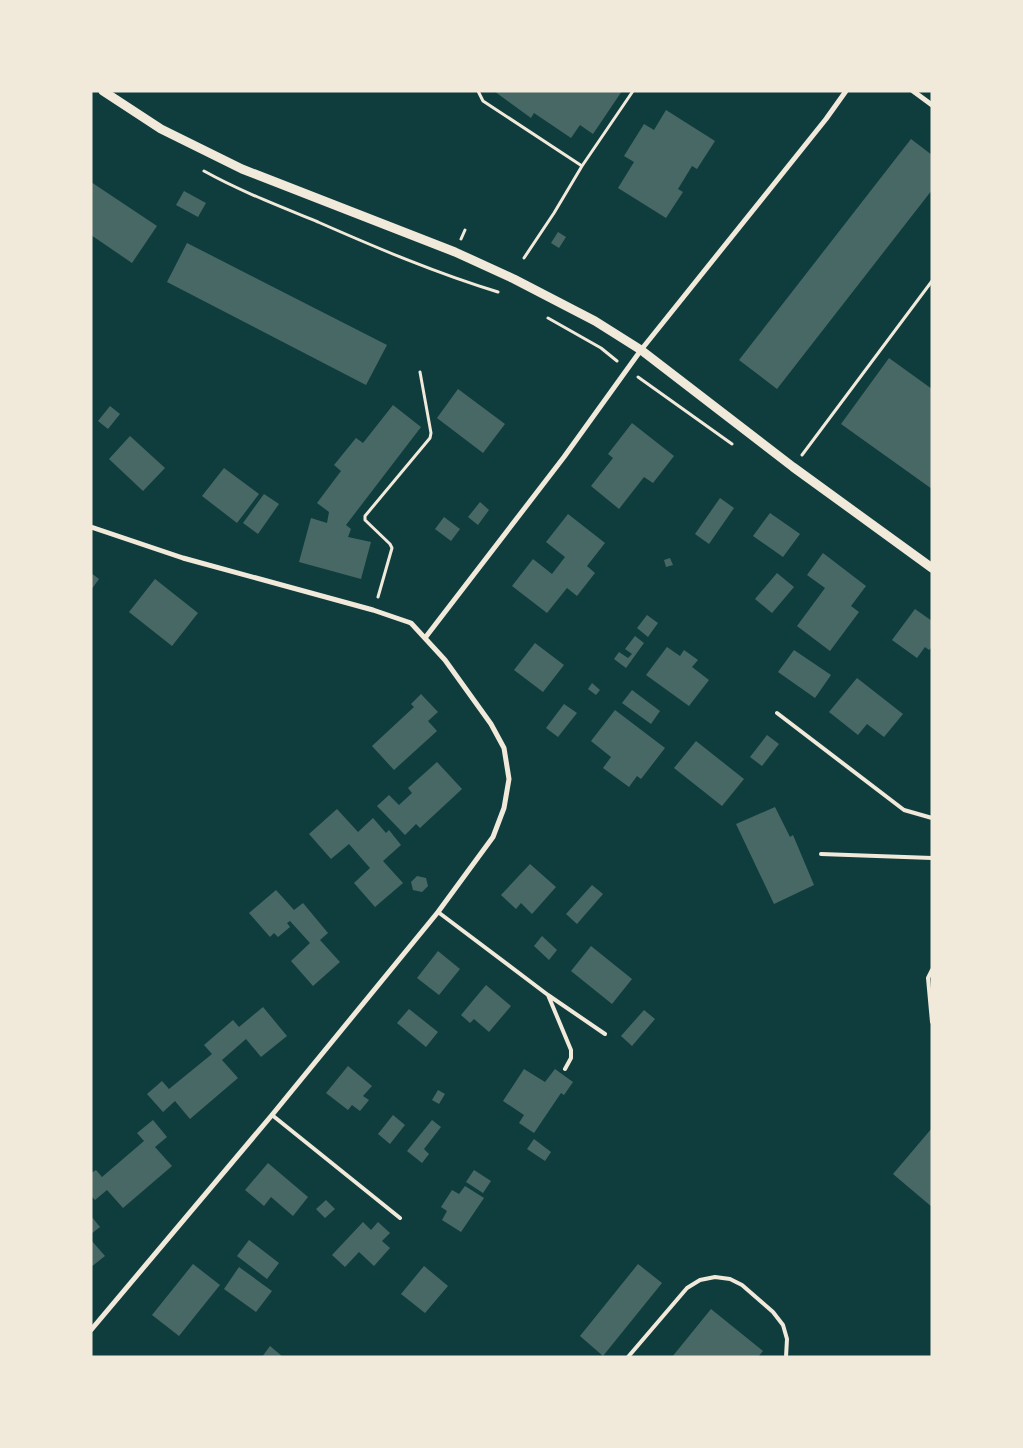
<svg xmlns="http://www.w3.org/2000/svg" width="1023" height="1448" font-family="Karla,sans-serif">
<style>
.building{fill:#486865}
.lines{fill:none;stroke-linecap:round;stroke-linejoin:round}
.path{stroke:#f1e9da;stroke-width:3}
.service{stroke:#f1e9da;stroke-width:4}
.minor{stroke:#f1e9da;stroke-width:5}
.tertiary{stroke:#f1e9da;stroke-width:9}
</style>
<rect width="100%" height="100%" fill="#0f3d3e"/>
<path class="building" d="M494 91H622L593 134 580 125 571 138 534 113 531 118Z
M666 110 715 141 697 169 692 166 678 189 683 192 666 218 618 188 634 162 624 156 644 124 654 130Z
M911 139 932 155V190L777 389 739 360Z
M91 182 157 226 132 263 91 235Z
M184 191 206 203 198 217 176 205Z
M558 232 566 237 559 248 551 243Z
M187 243 387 345 366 385 167 282Z
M889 358 932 389V489L841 424Z
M458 389 505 424 483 453 437 418Z
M393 405 421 427 346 525 351 529 348 537 371 542 361 579 299 562 311 518 327 523 329 512 317 503 341 471 334 465 356 438 363 443Z
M110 406 120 414 108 429 98 421Z
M632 423 674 456 653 483 644 477 619 509 591 486 613 458 608 454Z
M130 436 165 468 143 491 109 459Z
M224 468 259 494 237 523 202 496Z
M264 494 279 504 258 534 243 523Z
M720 498 734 508 709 544 695 534Z
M480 502 489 510 478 525 468 517Z
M770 513 800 534 783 557 753 536Z
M568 514 605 543 587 566 595 573 577 596 567 588 547 613 512 586 533 559 552 574 565 557 546 542Z
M444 517 460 529 451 541 435 529Z
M823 553 866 586 851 606 859 612 830 651 797 626 825 588 807 575Z
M670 558 673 565 666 567 664 560Z
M91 573 99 579 91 590Z
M777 573 794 587 772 613 755 599Z
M155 579 198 613 172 646 129 612Z
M915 609 932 621V647L929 650 925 647 917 658 892 640Z
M647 615 658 623 648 637 637 628Z
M635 636 644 643 626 668 614 659 619 652 628 658 632 654 625 649Z
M535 643 564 665 543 692 514 670Z
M667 647 680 656 684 650 698 660 692 667 709 680 689 706 646 675Z
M794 650 831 675 815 698 778 672Z
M857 678 903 714 884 737 867 724 858 735 829 712Z
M592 683 600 690 596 695 588 689Z
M632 690 660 711 651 724 622 703Z
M421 694 438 712 428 721 437 731 394 770 372 746 414 707 411 704Z
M564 704 577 713 558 737 546 728Z
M615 710 665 748 641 779 637 776 629 787 603 768 611 757 591 741Z
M767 735 779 744 762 766 750 757Z
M696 741 744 779 722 806 674 768Z
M437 762 462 789 420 828 416 824 405 835 377 806 389 795 399 805 412 793 408 788Z
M775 807 790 837 793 835 814 885 774 904 736 824Z
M337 809 358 832 373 818 386 833 389 830 401 845 383 861 403 883 375 907 354 883 370 868 349 844 331 859 309 834Z
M530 864 556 887 532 914 521 903 516 909 501 895Z
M417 876 426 878 428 886 422 892 413 890 411 882Z
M592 885 603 894 577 924 566 914Z
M276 890 294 910 303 903 328 933 320 940 340 962 313 986 291 961 310 943 290 921 287 923 290 927 278 937 274 933 270 937 249 913Z
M542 936 557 950 549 960 534 946Z
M591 946 632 979 612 1004 571 971Z
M438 951 460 969 439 995 417 978Z
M486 985 511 1006 489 1032 474 1019 470 1023 461 1015Z
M263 1007 287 1036 261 1057 246 1039 222 1060 238 1078 190 1119 175 1101 163 1112 147 1094 162 1081 169 1089 212 1054 204 1045 233 1020 239 1027Z
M409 1009 438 1032 426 1047 397 1023Z
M644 1010 655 1019 632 1046 621 1036Z
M348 1066 372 1086 363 1096 369 1100 360 1111 352 1105 348 1110 326 1093Z
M524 1069 545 1082 555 1069 573 1082 564 1095 561 1093 534 1133 519 1123 524 1115 503 1101Z
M438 1090 445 1094 439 1104 432 1100Z
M393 1115 405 1125 390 1144 378 1134Z
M153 1120 167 1137 155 1147 172 1166 123 1208 107 1190 95 1200 91 1196V1173L96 1170 102 1177 144 1141 137 1133Z
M432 1120 441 1127 424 1149 429 1154 422 1163 407 1151Z
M932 1128V1207L893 1174Z
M534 1139 551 1152 545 1161 527 1149Z
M268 1163 308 1197 293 1216 271 1197 264 1206 245 1190Z
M474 1170 491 1181 483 1193 466 1182Z
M465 1186 484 1198 461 1232 442 1220 447 1211 441 1207 452 1190 459 1194Z
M326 1200 335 1209 325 1218 316 1209Z
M91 1216 100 1227 91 1234Z
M363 1222 371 1230 378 1222 390 1233 382 1241 390 1248 374 1266 359 1252 345 1267 332 1255Z
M91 1240 105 1256 91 1267Z
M249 1240 279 1263 267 1279 237 1256Z
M193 1264 220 1285 179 1336 152 1315Z
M638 1264 662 1283 603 1356 580 1336Z
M424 1266 448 1286 425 1313 401 1294Z
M239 1267 272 1291 256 1312 224 1289Z
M711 1309 763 1351 758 1357H672Z
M270 1346 283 1357H262Z"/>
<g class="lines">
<path class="path" d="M478 91 483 101 582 166
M204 171C240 191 279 206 318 222 377 248 436 273 498 292
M461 239 465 230
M524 258 554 213 582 166 633 91
M548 318 601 348 617 361
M638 377 732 444
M802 455 932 281
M378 597 392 548 390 544 365 520V516L430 438 431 433 420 372"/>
<path class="service" d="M777 713 904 810 932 818
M821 854 932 858
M438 912 548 995 605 1034
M932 970 928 978 932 1022
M548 995 571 1050V1058L565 1069
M272 1115 400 1218
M628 1357 687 1288 700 1280 715 1277 730 1279 742 1285 773 1312 783 1325 787 1339 786 1357"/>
<path class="minor" d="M913 91 932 105
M91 527 183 558 373 610 411 623 445 660 491 724 504 748 509 779 504 808 493 837 438 912 272 1115 91 1330
M425 638 564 457 641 350 826 119 846 91"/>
<path class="tertiary" d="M103 91 161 129 242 169 455 252 514 279 595 321 641 350 793 467 932 568"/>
</g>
<rect width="1023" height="1448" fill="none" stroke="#f1e9da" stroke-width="185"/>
</svg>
